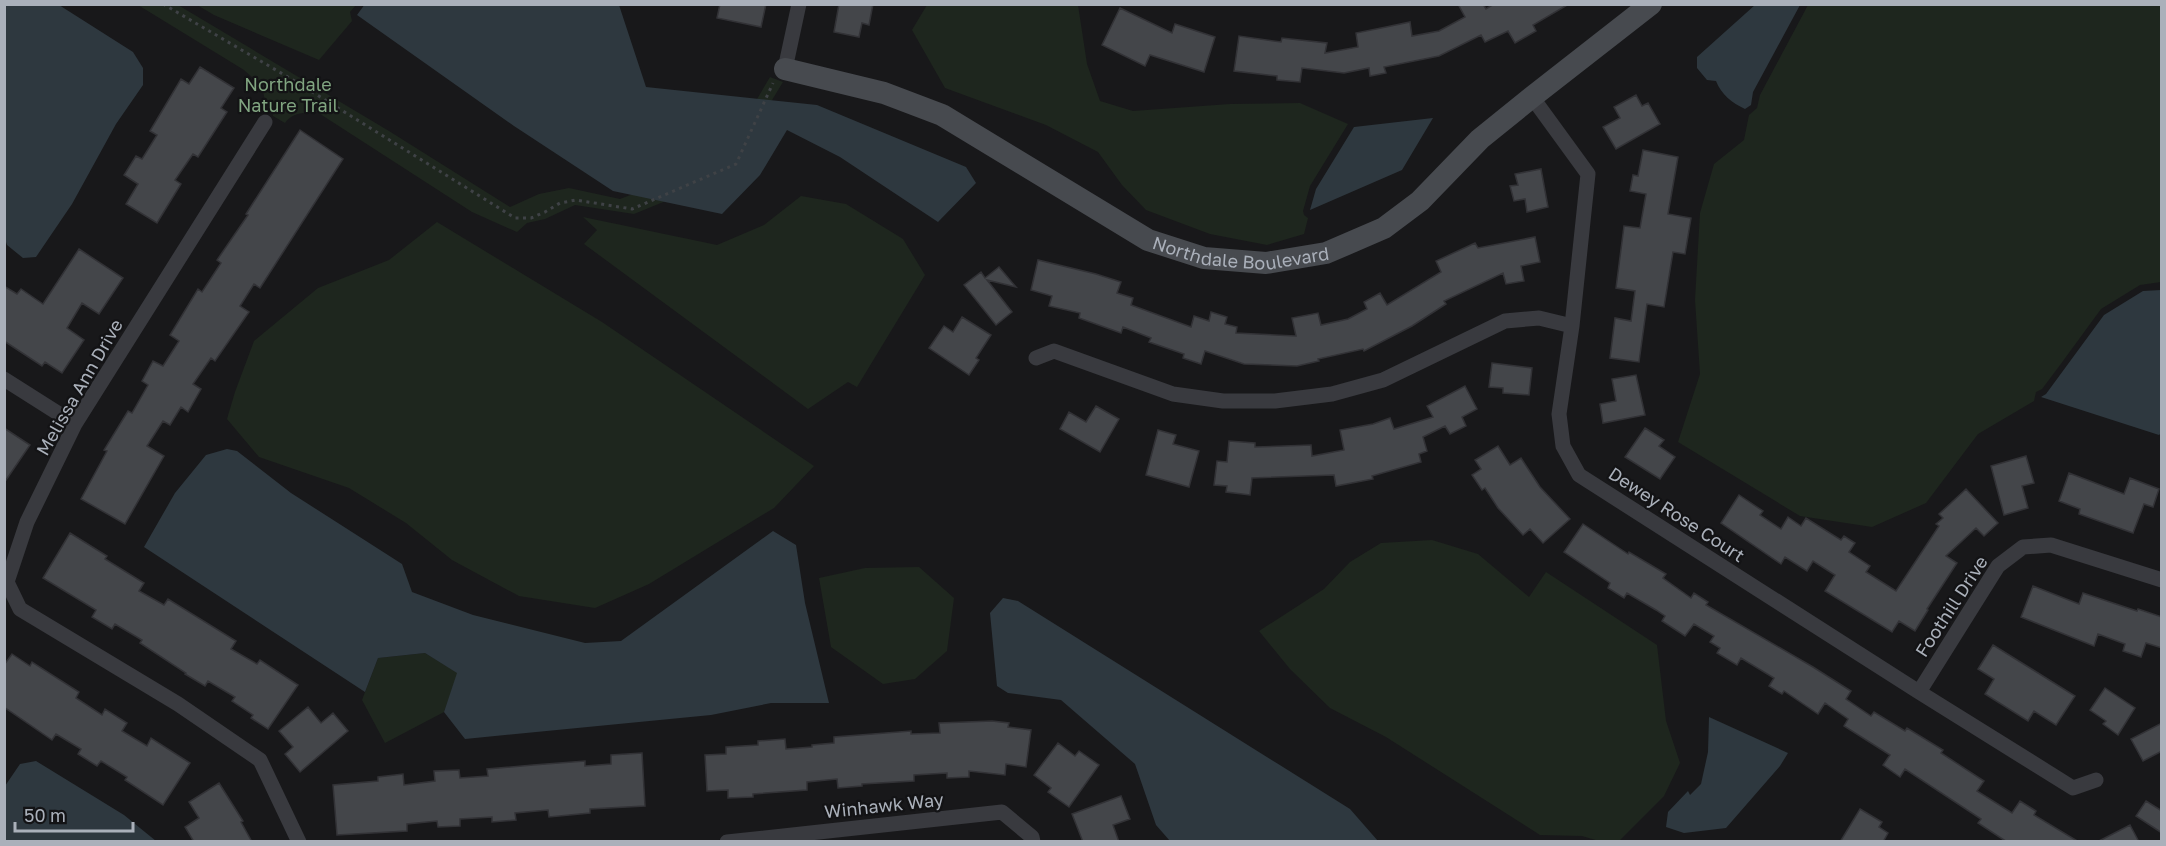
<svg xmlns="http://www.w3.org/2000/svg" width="2166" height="846" font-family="'Golos Text',sans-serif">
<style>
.green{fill:#1e261e}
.water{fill:#2e383f}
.building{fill:#44464a;stroke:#323236;stroke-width:1.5}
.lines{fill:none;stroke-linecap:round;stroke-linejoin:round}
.path{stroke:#3f4246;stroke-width:3;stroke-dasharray:3 4.5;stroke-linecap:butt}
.street{stroke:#393a3f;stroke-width:15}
.secondary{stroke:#474a4f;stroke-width:22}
.labels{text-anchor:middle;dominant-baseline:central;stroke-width:4.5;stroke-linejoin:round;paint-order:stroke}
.park-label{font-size:18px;fill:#81a581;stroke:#131315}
.street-label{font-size:18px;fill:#aab0ba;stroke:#131315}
</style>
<rect width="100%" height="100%" fill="#18181a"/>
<path class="green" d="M138 5H178L389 131 510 207 539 194 569 188 620 199 721 160 770 77 783 82 766 110 739 171 634 214 575 205 545 219 527 223 517 232 472 212 317 112C304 113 293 112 285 123L273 116 272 110 265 101 262 86 244 70Z
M197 5H356L350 12 352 21 319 60 214 15Z
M927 5H1078L1087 64 1100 101 1133 111 1230 104 1300 103 1348 124 1310 186 1303 211 1304 215 1308 218 1304 234 1267 245 1210 234 1146 210 1122 185 1098 152 1046 125 945 88 912 30Z
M1808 5H2161V282L2140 285 2101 309 2063 361 2042 389 2036 392 2034 401 1978 434 1926 503 1872 527 1800 516 1678 442 1700 374 1695 300 1700 213 1714 164 1744 140 1749 115 1757 108 1760 95Z
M801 196 846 204 903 239 925 275 857 387 848 382 808 409 584 244 597 230 583 217 717 245 764 225Z
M437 222 602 322 814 466 774 508 649 584 595 608 519 596 452 560 406 523 349 488 259 457 227 419 235 392 254 341 318 288 389 260Z
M1432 540 1478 554 1529 597 1546 572 1657 645 1666 721 1680 763 1664 796 1619 841H1599L1582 836 1540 835 1386 737 1330 708 1290 669 1259 631 1324 589 1350 562 1381 543Z
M919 567 954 598 947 651 915 679 883 684 831 647 819 578 865 568Z
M425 653 458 673 444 712 385 743 362 700 378 658Z"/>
<path class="water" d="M365 4 619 5 646 87 817 105 966 167 976 183 938 222 840 157 787 130 760 175 722 214 613 191 514 126 357 15Z
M4 5H59L133 52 143 68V85L116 124 72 204 36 257 23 258 7 245 5 239Z
M1755 5H1800L1753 92 1751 105 1745 109C1732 103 1721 94 1716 81L1707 80 1697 68V57Z
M1433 118 1402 170 1310 210 1316 189 1354 127Z
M2161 290 2162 432 2159 435 2041 397 2046 394 2104 315 2143 291Z
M227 449 237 451 291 493 402 564 412 592 473 615 585 643 621 641 773 531 796 545 805 603 829 703H771L711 715 465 739 444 712 457 673 425 653 378 658 365 692 144 547 175 493 206 455Z
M1003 598 1018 601 1350 809 1378 841H1170L1156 825 1135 764 1061 700 1008 693 997 686 990 613Z
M1709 717 1788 753 1780 766 1726 828 1684 833 1666 827 1668 812 1688 791 1690 795 1701 784 1708 752Z
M36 761 124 815 156 841H5V786L20 764Z"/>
<path class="building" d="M720 4H766L761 27 717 18Z
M839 4H873L869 25 862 23 859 37 834 32Z
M1458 4H1483L1486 9 1494 4H1569L1533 25 1536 31 1515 43 1508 31 1485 42 1481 35 1439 56 1384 67 1386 73 1370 76 1369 68 1344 73 1302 68 1300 82 1277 80V76L1234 71 1239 36 1281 42 1282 38 1327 43 1325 53 1358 47 1356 33 1386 27 1410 22 1412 36 1439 31 1465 17Z
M1120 8 1172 33 1175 24 1215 37 1204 72 1150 55 1145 66 1102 45Z
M200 67 234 88 221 108 227 112 198 157 193 154 175 180 181 184 157 223 126 204 138 184 124 175 136 156 142 159 157 135 150 131 181 79 189 84Z
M1636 95 1642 106 1648 103 1660 124 1616 149 1603 127 1620 118 1614 107Z
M300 130 343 159 260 288 254 284 240 306 249 312 215 361 211 358 193 384 201 389 188 412 181 407 170 425 163 421 147 446 164 456 125 524 81 499 107 451 104 450 128 411 132 413 148 385 142 381 153 361 163 366 179 341 170 335 198 289 202 292 221 263 217 260 248 215 246 214Z
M1643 150 1678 157 1668 214 1691 218 1685 254 1673 252 1664 307 1647 304 1639 362 1610 358 1615 318 1631 321 1635 291 1616 288 1624 226 1640 228 1646 194 1630 191 1633 175 1638 176Z
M1541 169 1548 207 1527 212 1525 199 1514 201 1510 186 1518 185 1515 174Z
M1535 237 1540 262 1521 266 1524 281 1506 284 1503 273 1444 301 1446 304 1412 326 1364 351 1363 349 1318 359 1319 361 1297 366 1244 364 1205 351 1201 364 1183 358 1184 354 1149 342 1151 338 1123 327 1121 333 1079 318 1080 313 1049 306 1052 296 1031 290 1038 260 1096 274 1121 282 1117 293 1133 298 1131 305 1191 327 1194 316 1209 321 1211 312 1227 317 1225 324 1237 327 1236 333 1296 336 1292 318 1318 313 1321 325 1348 319 1367 309 1364 302 1380 293 1387 305 1441 272 1436 261 1475 243 1478 248Z
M79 249 123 278 99 314 82 303 67 328 84 340 62 373 45 362 42 366 4 341V286L17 294 21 289 43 304Z
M999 267 1016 287 987 280 1012 312 996 325 964 285 981 272 985 278Z
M962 317 991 335 976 358 979 360 969 375 929 348 944 326 953 332Z
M1492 363 1532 368 1529 395 1503 393V388L1489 387Z
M1636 375 1645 415 1603 423 1600 404 1616 401 1612 379Z
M1465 386 1477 409 1462 417 1466 426 1450 434 1445 426 1423 437 1427 451 1419 454 1421 462 1372 476 1373 479 1336 486 1334 475 1252 478 1250 495 1226 492 1227 486 1214 485 1217 461 1227 462 1229 441 1255 443V447L1311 445 1312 456 1344 450 1340 430 1373 424 1390 418 1394 429 1433 417 1427 406Z
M1096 406 1119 419 1100 452 1060 429 1069 412 1086 422Z
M4 428 30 445 4 483Z
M1645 428 1664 440 1659 446 1675 457 1660 479 1625 457Z
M1158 430 1176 435 1173 444 1199 451 1189 487 1146 475Z
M1498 446 1510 465 1521 458 1540 487 1570 519 1543 543 1530 529 1523 535 1498 508 1485 488 1482 490 1472 475 1481 469 1475 460Z
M2026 456 2034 483 2022 486 2028 508 2004 515 1991 466Z
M2069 473 2124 494 2130 478 2159 489 2153 507 2144 504 2133 533 2079 514 2080 509 2059 501Z
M1966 489 1998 523 1984 536 1976 528 1946 556 1957 563 1927 609 1928 610 1915 631 1899 621 1892 632 1825 591 1835 575 1813 561 1807 571 1785 557 1781 564 1721 523 1739 495 1763 511 1760 515 1781 529 1788 517 1801 526 1806 518 1841 540 1844 536 1855 543 1849 552 1870 566 1866 572 1896 591 1939 526 1936 524 1943 518 1939 514Z
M1583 524 1628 554 1629 552 1666 574 1663 578 1691 598 1694 593 1708 602 1706 605 1813 667 1851 691 1846 699 1871 716 1874 712 1905 731 1907 728 1943 750 1941 753 1984 781 1977 791 2012 813 2020 801 2036 811 2034 815 2079 842H2007L1978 823 1981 819 1905 769 1900 777 1883 765 1890 755 1844 726 1848 719 1825 703 1818 714 1784 691 1782 694 1769 686 1774 678 1741 658 1737 665 1717 653 1720 648 1710 642 1714 636 1694 624 1685 636 1662 621 1665 616 1656 610 1627 593 1624 598 1608 588 1610 583 1564 552Z
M70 533 107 556 105 559 144 583 139 591 164 605 168 599 236 641 231 649 257 664 260 660 298 685 268 729 251 718 253 715 232 701 235 697 208 681 205 686 185 674 186 673 140 643 142 640 115 624 112 629 92 617 96 610 43 578Z
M2033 586 2079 604 2083 593 2137 611 2138 609 2162 617V648L2146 643 2141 657 2123 651 2125 644 2098 634 2094 646 2021 617Z
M1993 645 2075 696 2056 725 2034 711 2028 721 1985 694 1994 679 1978 669Z
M12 654 30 666 32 662 79 692 76 698 102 715 105 709 127 723 122 731 147 746 151 738 190 763 163 805 125 780 127 777 101 761 97 766 78 754 81 749 56 734 52 740 4 707V665Z
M2105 688 2135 708 2118 735 2103 724 2106 721 2090 710Z
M308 707 321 723 333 713 348 731 300 772 285 754 293 747 279 731Z
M992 721 1009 723 1008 727 1031 730 1026 767 1006 764 1005 775 969 771V777L947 778V773L914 775V781L862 784V786L838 788 837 779 807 782V790L753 794V797L728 798V790L707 791 705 755 726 754V747L758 745V741L785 739 786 749 812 747V745L834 743V737L911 731V734L940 733 939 723Z
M2162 723V751L2143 761 2131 739Z
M1058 743 1075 756 1079 751 1099 765 1069 807 1048 792 1051 788 1034 775Z
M642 753 645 806 590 809V813L549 817 548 810 515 813 516 820 492 822V817L460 819V826L438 827 437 821 407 824V831L337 835 333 785 378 781V777L403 774 404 785 435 781 434 771 459 770 460 778 488 776 487 769 533 765 585 761V766L611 764V755Z
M219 783 243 821 241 822 252 842H194L185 827 199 818 189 802Z
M1121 796 1130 819 1113 825 1119 842H1083L1072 814Z
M2146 801 2162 811V833L2136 816Z
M1860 809 1882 822 1879 827 1888 833 1883 842H1840Z
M2130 825 2139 842H2097Z"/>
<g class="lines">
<path class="path" d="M163 4 293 80 515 218H531L545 212 560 203 576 200 632 209 736 164 773 83"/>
<path class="street" d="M785 69 799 4
M1532 97 1588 174 1572 326 1559 414 1563 446 1579 475 1919 692 2073 788 2096 780
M265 122 75 424 27 522 7 582 20 609 178 704 260 760 299 842
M1036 358 1054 351 1173 394 1223 401H1275L1332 394 1383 380 1505 321 1539 318 1572 326
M4 379 75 424
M1919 692 1998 566 2023 547 2051 545 2162 580
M727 842 1002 812 1032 837 1033 842"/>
<path class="secondary" id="s1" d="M785 69 884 93 942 115 1148 240 1204 258 1266 263 1326 253 1384 228 1420 201 1480 139 1532 97 1651 4"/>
</g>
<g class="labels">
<g class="park-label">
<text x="288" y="84">Northdale<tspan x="288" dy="21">Nature Trail</tspan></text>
</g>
<g class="street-label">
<text stroke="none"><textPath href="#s1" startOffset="500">Northdale Boulevard</textPath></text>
<text transform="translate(79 387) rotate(-60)">Melissa Ann Drive</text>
<text transform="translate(1677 514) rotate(33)">Dewey Rose Court</text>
<text transform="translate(1951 606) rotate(-57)">Foothill Drive</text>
<text transform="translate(884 805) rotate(-6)">Winhawk Way</text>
</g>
</g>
<rect width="2166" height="846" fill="none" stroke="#aab0ba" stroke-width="12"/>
<path d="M15 822v9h118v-9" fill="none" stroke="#aab0ba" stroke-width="3"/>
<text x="24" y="822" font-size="18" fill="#aab0ba" stroke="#131315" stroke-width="4.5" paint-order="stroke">50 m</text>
</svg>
